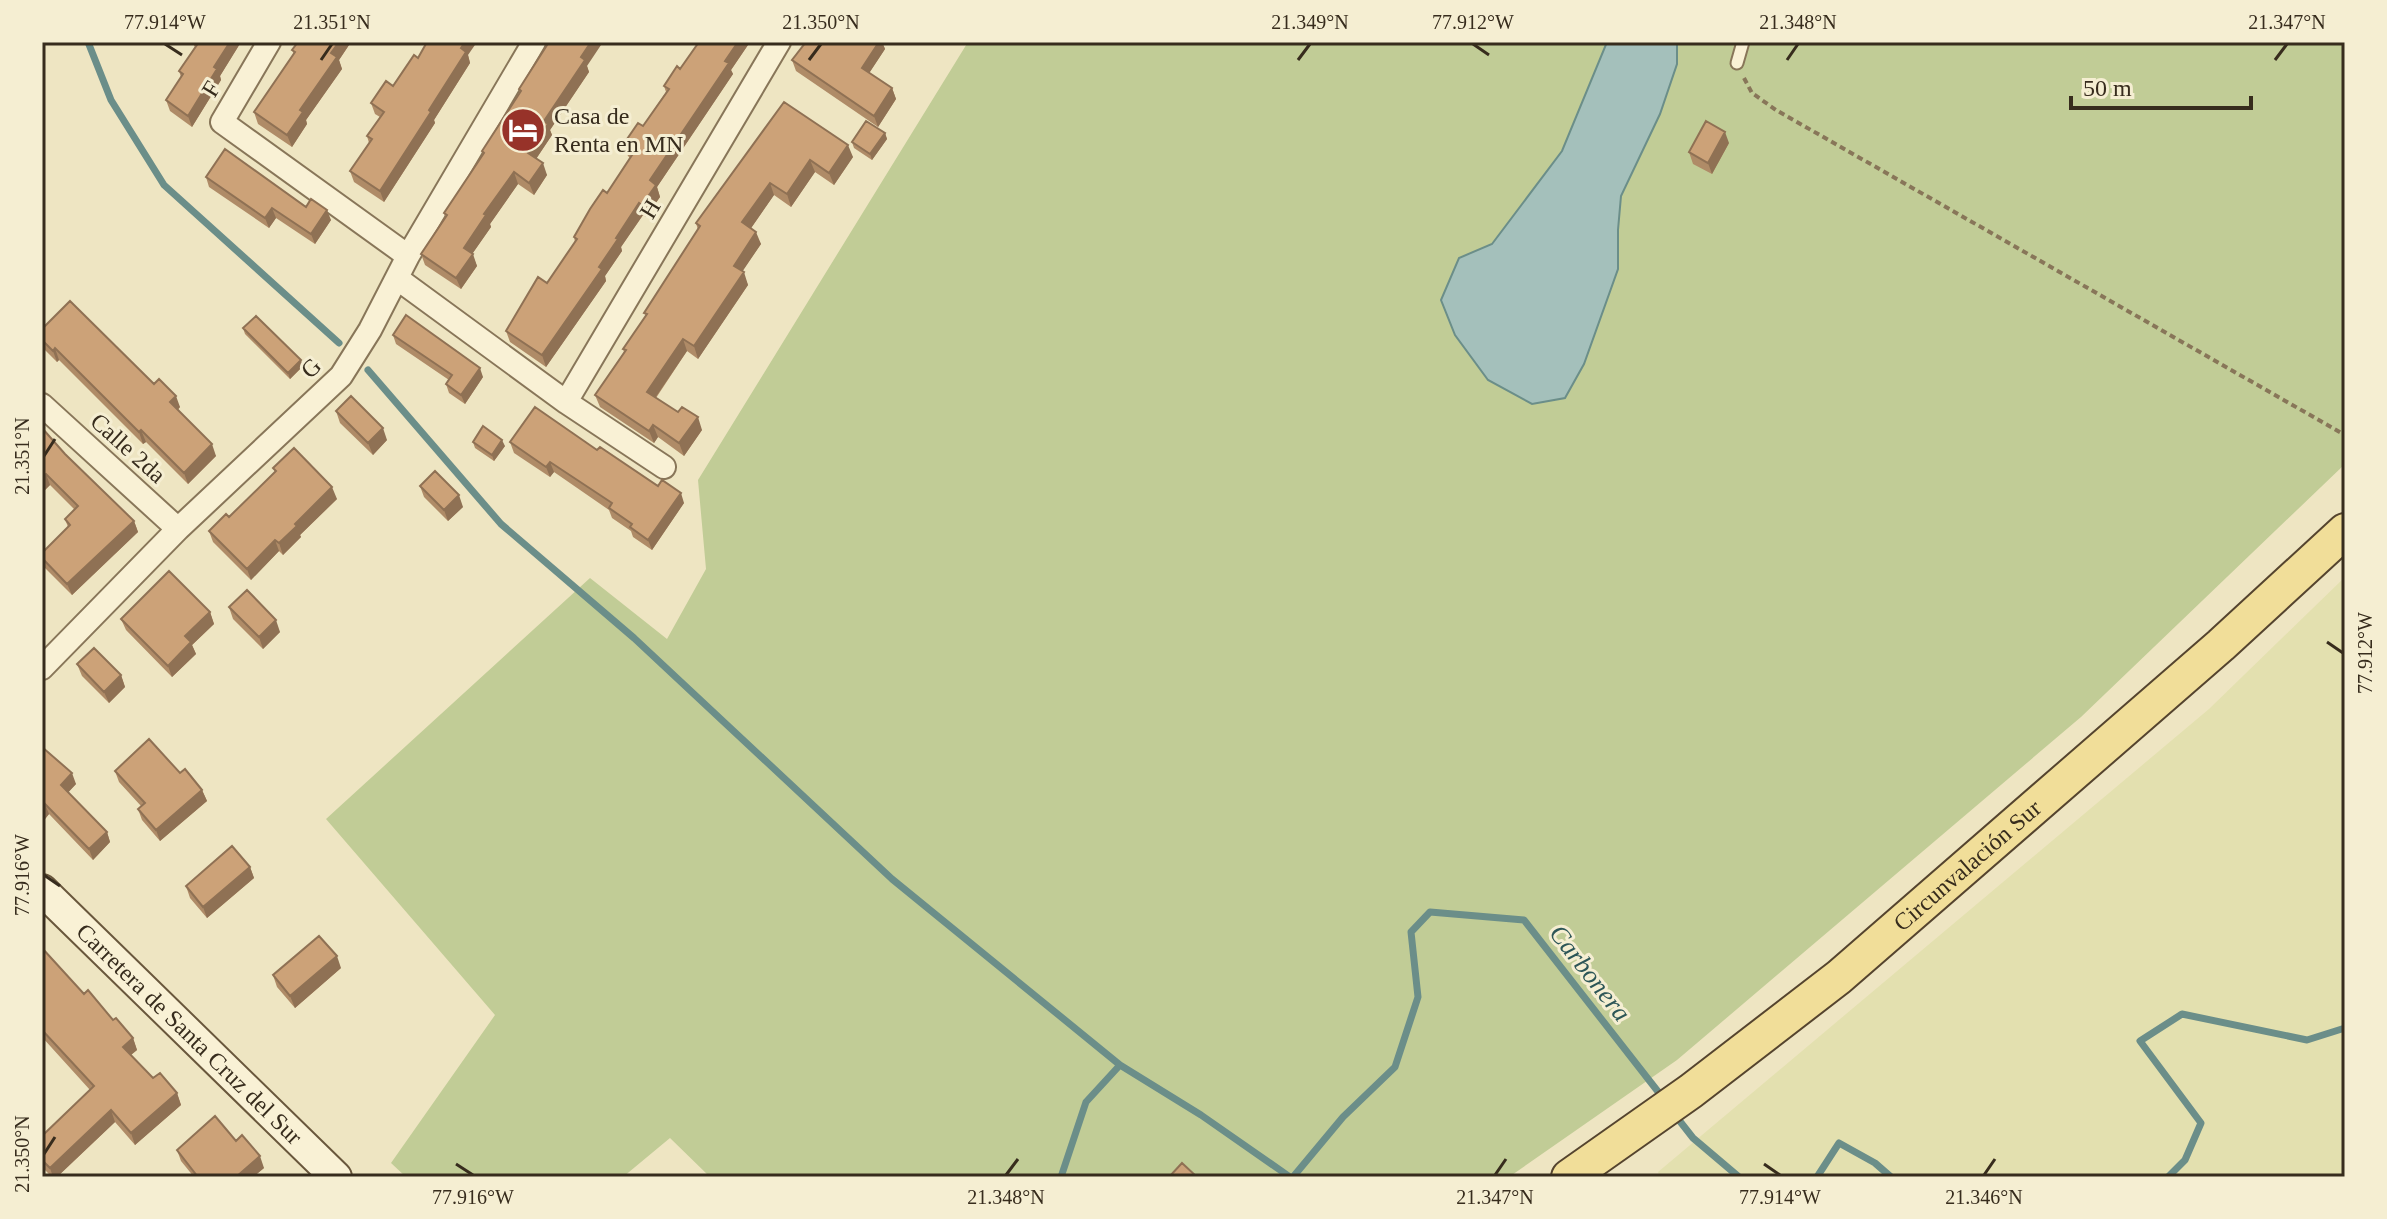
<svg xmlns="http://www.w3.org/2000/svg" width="2387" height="1219" font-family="'Times New Roman',serif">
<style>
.farmland{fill:#e3e0af}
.green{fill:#c1cc96}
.water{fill:#a4c0bb;stroke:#6b8e89;stroke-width:2}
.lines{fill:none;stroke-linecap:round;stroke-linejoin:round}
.stream{stroke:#6b8e89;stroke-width:7}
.lane-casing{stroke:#887659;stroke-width:15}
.street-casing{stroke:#887659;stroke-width:26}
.secondary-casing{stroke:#69573c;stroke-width:34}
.primary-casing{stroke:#55442e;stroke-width:38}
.path{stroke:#887659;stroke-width:4;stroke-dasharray:6 4;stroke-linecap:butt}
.lane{stroke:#f9f1d5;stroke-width:11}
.street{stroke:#f9f1d5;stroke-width:22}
.secondary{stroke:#f9f1d5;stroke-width:30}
.primary{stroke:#f1de99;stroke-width:34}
.wall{fill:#af8b67}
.shaded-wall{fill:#8f7154}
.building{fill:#cca278;stroke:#8f7154;stroke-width:2}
.ticks{fill:none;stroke:#372c1d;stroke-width:3}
.labels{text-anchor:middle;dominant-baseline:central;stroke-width:6;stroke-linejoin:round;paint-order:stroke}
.street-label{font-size:24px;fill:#372c1d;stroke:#f5eed2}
.poi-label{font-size:24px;fill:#372c1d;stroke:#f5eed2;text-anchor:start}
.water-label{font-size:26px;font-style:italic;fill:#2d5657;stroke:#f5eed2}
.neatline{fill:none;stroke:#372c1d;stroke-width:3}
.ticks-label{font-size:20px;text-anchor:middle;fill:#372c1d}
</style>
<rect width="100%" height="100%" fill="#eee5c2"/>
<path class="farmland" d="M2345 577V1177H1660L1658 1172 2209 709Z"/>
<path class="green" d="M968 42H1607L1562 151 1492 244 1459 258 1584 364 1618 230 1621 196 1660 114 1677 64V42H2345V464L2081 717 1677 1060 1509 1177H710L670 1138 623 1177H406L391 1163 495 1015 326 819 590 578 667 639 706 569 698 480Z"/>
<path class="water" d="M1607 42H1677V64L1660 114 1621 196 1618 230V269L1584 364 1565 398 1532 404 1488 380 1455 335 1441 300 1459 258 1492 244 1562 151Z"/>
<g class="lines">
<path class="stream" d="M88 42 111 100 164 185 339 343
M368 370 501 524 634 638 892 879 1120 1065
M1675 1115 1693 1138 1739 1177
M1061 1177 1086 1102 1120 1065 1201 1115 1290 1177
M1293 1177 1343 1117 1395 1067 1418 997 1411 932 1430 912 1524 920 1663 1098
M1817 1177 1839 1143 1875 1163 1891 1177
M2168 1177 2185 1160 2201 1123 2140 1041 2182 1014 2307 1040 2345 1028"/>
<g class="lane-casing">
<path id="lane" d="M1737 63 1743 42"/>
</g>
<g class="street-casing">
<path id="street" d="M269 42 222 122 408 256
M398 279 566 402 664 467
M566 402 779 42
M42 405 178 529
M42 668 178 529 341 376 370 330 408 256 534 42"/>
</g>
<g class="secondary-casing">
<g id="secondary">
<path id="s1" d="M42 890 336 1177"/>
</g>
</g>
<g class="primary-casing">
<g id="primary">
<path id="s2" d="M1569 1177 1691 1091 1839 977 2221 645 2345 531"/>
</g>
</g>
<path class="path" d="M1744 78 1752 93 1776 110 2345 435"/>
<use href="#lane" class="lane"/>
<use href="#street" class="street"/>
<use href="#secondary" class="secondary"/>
<use href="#primary" class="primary"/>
</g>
<path class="wall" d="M192 42H241L220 76 221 80 192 127 170 111 166 100 181 77 179 71 195 47Z
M298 42H351L339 60 342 69 306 120 307 124 292 147 258 124 254 112 294 54 292 50Z
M695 42H750L731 70 733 74 657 187 660 197 646 217 643 215 621 247 622 251 605 276 606 281 546 367 510 342 506 331 547 283 575 242 574 237 607 193 630 158 628 156 623 145 643 126 666 92 664 86 680 69 698 44Z
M806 42H882L885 49 869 73 892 88 896 99 878 127 796 71 792 60Z
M468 55 470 63 434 120 435 123 384 202 354 182 350 171 369 143 367 136 380 117 375 114 371 103 393 86 418 58Z
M587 66 589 72 550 130 552 135 536 159 547 175 534 195 518 184 490 224 491 227 472 254 477 266 461 289 425 265 421 254 445 217 444 213 483 155 482 151 520 92 519 89Z
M784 102 853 157 834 185 815 172 791 207 774 195 751 228 761 244 742 271 748 285 698 359 687 351 656 398 702 430 684 456 658 437 654 443 600 407 595 395 624 352 623 349 646 316 644 313 698 230 696 223Z
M885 133 887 139 872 160 854 148 852 142Z
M1729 143 1712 174 1693 164 1689 152Z
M206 177 306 207 331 220 315 244 276 218 269 228 209 187Z
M243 328 303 366 290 379 245 334Z
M42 329 154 384 180 407 178 410 216 456 188 484 146 442 143 444 59 360 57 362 42 347Z
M393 335 483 377 465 404 449 393 446 384 449 380 396 344Z
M336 411 387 440 373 455 340 423Z
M42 428 65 454 134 521 138 532 72 595 44 567 42 563V553L68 527 65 519 75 510 50 485 42 493Z
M473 442 505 446 494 461 475 448Z
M510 442 597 450 684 503 652 550 633 537 631 531 612 518 609 510 554 472 550 477 514 453Z
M273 468 337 499 300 535 301 537 283 555 279 551 251 580 213 542 209 531 229 517 275 472Z
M420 486 463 507 448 521 424 497Z
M229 607 280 632 263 649 233 619Z
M210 612 214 624 192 645 196 654 172 677 126 630 121 619Z
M77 664 121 675 125 687 109 703 82 676Z
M42 747 76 784 68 792 107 832 110 842 93 860 49 814 45 819 42 817Z
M115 771 180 773 202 790 207 801 160 841 142 820 138 809 141 806 119 782Z
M250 867 254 878 207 918 190 898 186 886Z
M42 948 84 994 133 1038 137 1050 131 1055 153 1078 177 1093 181 1105 135 1145 115 1122 57 1177H52L42 1167V1136L90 1090 42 1037Z
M341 968 295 1008 277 987 273 975Z
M236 1141 264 1168 253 1177H194L181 1161 177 1150Z"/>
<path class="shaded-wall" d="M230 42H241L220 76 221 80 192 127 188 116 214 67Z
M339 42H351L339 60 342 69 306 120 307 124 292 147 287 135 331 53Z
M465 42H477L468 55 470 63 434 120 435 123 384 202 380 191Z
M591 42H603L587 66 589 72 550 130 552 135 532 165 528 153 544 121 581 57Z
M738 42H750L731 70 733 74 657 187 660 197 646 217 642 205 650 180Z
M879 42H882L885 49 866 78 862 68Z
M892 88 896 99 878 127 874 116Z
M1725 132 1729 143 1712 174 1708 163Z
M885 133 887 139 872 160 870 154Z
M848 145 853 157 834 185 829 173Z
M810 160 815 172 791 207 787 194Z
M543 163 547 175 534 195 529 183Z
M514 172 518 184 490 224 491 227 468 260 464 248 484 214Z
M770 183 774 195 747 234 742 222Z
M639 203 643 215 621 247 622 251 605 276 606 281 546 367 542 355 616 238Z
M272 208 276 218 269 228 265 218Z
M327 210 331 220 315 244 311 234Z
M756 232 761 244 738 278 734 266Z
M473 254 477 266 461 289 456 278Z
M744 272 748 285 698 359 694 346Z
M683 339 687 351 651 404 647 392Z
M55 348 59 360 57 362 53 351Z
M301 360 303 366 290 379 288 373Z
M480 368 483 377 465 404 461 395Z
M176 396 180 407 174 413 170 402Z
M698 417 702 430 684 456 679 443Z
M653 425 658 437 654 443 649 431Z
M383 428 387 440 373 455 368 443Z
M141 430 146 442 143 444 139 432Z
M502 440 505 446 494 461 492 455Z
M212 444 216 456 188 484 184 473Z
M550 462 554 472 550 477 546 467Z
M46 474 50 485 42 493V477Z
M332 487 337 499 300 535 301 537 283 555 279 543 295 524Z
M681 493 684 503 652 550 648 540Z
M459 495 463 507 448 521 444 510Z
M134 521 138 532 72 595 67 584Z
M275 540 279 551 251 580 247 569Z
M210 612 214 624 192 645 196 654 172 677 168 666 185 636Z
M276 620 280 632 263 649 259 637Z
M121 675 125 687 109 703 104 692Z
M72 773 76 784 65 796 61 785Z
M202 790 207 801 160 841 156 830Z
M45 804 49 814 45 819 42 812V807Z
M107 832 110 842 93 860 89 849Z
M250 867 254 878 207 918 203 907Z
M337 956 341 968 295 1008 290 996Z
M133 1038 137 1050 127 1058 123 1047Z
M177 1093 181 1105 135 1145 131 1133Z
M111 1110 115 1122 57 1177H53L50 1168Z
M260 1156 264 1168 253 1177H236Z"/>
<path class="building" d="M199 42H230L214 67 217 69 188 116 166 100 183 74 179 71Z
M298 42H339L331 53 337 57 300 110 303 112 287 135 254 112 295 52 292 50Z
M427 42H465L461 48 466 52 429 110 431 112 380 191 350 171 372 139 367 136 384 112 371 103 386 81 393 86 414 55 418 58Z
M549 42H591L581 57 585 60 544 121 548 124 528 153 543 163 529 183 514 172 484 214 486 215 464 248 473 254 456 278 421 254 447 215 444 213 484 153 482 151 521 91 519 89Z
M699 42H738L725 61 729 63 650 180 656 185 642 205 639 203 616 238 618 239 599 267 602 269 542 355 506 331 538 277 547 283 577 239 574 237 590 209 603 190 607 193 634 152 623 145 638 123 643 126 669 89 664 86 677 66 680 69Z
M806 42H879L862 68 892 88 874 116 792 60Z
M784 102 848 145 829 173 810 160 787 194 770 183 742 222 756 232 734 266 744 272 694 346 683 339 647 392 678 412 682 407 698 417 679 443 653 425 649 431 595 395 626 350 623 349 647 314 644 313 700 226 696 223Z
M866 121 885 133 870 154 852 142Z
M1706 121 1725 132 1708 163 1689 152Z
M225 149 306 207 311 199 327 210 311 234 272 208 265 218 206 177Z
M70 301 154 384 159 379 176 396 170 402 212 444 184 473 141 430 139 432 55 348 53 351 42 340V329Z
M406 315 480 368 461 395 446 384 452 375 393 335Z
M256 316 301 360 288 373 243 328Z
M351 396 383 428 368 443 336 411Z
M535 407 597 450 600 447 658 486 662 480 681 493 648 540 630 527 632 524 609 508 612 503 550 462 546 467 510 442Z
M483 426 502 440 492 455 473 442Z
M42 428 65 454 134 521 67 584 42 558V553L70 525 65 519 78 506 46 474 42 477Z
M294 448 332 487 295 524 297 526 279 543 275 540 247 569 209 531 226 514 229 517 276 471 273 468Z
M435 471 459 495 444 510 420 486Z
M169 571 210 612 185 636 191 642 168 666 121 619Z
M247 590 276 620 259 637 229 607Z
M94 648 121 675 104 692 77 664Z
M149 739 180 773 185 769 202 790 156 830 138 809 145 803 115 771Z
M42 747 72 773 61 785 107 832 89 849 45 804 42 807Z
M232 846 250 867 203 907 186 886Z
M319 936 337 956 290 996 273 975Z
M42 948 84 994 88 990 113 1020 116 1018 133 1038 123 1047 153 1078 160 1073 177 1093 131 1133 111 1110 50 1168 42 1160V1136L94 1086 42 1030Z
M215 1116 236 1141 242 1135 260 1156 236 1177H198L177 1150Z
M1182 1163 1197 1177H1169Z"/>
<path class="ticks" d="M165 44 182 55M1473 44 1489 55M321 60 332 44M809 60 821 44M1298 60 1310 44M1787 60 1798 44M2275 60 2287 44M44 456 55 439M2327 642 2343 653M44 875 60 886M44 1154 55 1137M456 1164 473 1175M1764 1164 1780 1175M1006 1175 1018 1159M1495 1175 1506 1159M1984 1175 1995 1159"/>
<defs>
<g id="hotel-disc" transform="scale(2.3)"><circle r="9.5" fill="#973229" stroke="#f5eed2"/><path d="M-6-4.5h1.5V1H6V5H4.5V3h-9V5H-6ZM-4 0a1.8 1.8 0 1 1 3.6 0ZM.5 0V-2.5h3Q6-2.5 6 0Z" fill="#fff"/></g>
</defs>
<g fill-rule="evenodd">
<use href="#hotel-disc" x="523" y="130"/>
</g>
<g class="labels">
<g class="street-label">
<text transform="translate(211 89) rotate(-59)">F</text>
<text transform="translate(650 209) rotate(-59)">H</text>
<text transform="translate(311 368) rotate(-45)">G</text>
<text transform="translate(128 448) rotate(42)">Calle 2da</text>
<text stroke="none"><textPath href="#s2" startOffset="506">Circunvalación Sur</textPath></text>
<text stroke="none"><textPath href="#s1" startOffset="206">Carretera de Santa Cruz del Sur</textPath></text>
</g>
<g class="poi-label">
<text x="554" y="116">Casa de<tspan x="554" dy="28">Renta en MN</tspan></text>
</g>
<g class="water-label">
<text transform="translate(1590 973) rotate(52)">Carbonera</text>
</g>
</g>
<rect width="2387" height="1219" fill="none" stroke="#f5eed2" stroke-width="88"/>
<path d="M2071 96v12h180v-12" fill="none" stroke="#372c1d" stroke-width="4"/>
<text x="2083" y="96" font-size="24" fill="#372c1d" stroke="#f5eed2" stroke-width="6" paint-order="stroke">50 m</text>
<rect x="44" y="44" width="2299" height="1131" class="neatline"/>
<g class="ticks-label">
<text x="165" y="29">77.914°W</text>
<text x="332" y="29">21.351°N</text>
<text x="821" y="29">21.350°N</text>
<text x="1310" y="29">21.349°N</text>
<text x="1473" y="29">77.912°W</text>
<text x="1798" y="29">21.348°N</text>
<text x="2287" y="29">21.347°N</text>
<text transform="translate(22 456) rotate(-90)" y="7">21.351°N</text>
<text transform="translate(2365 653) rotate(-90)" y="7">77.912°W</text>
<text transform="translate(22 875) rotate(-90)" y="7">77.916°W</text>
<text transform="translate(22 1154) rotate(-90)" y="7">21.350°N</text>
<text x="473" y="1204">77.916°W</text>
<text x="1006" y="1204">21.348°N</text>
<text x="1495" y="1204">21.347°N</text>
<text x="1780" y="1204">77.914°W</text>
<text x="1984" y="1204">21.346°N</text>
</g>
</svg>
